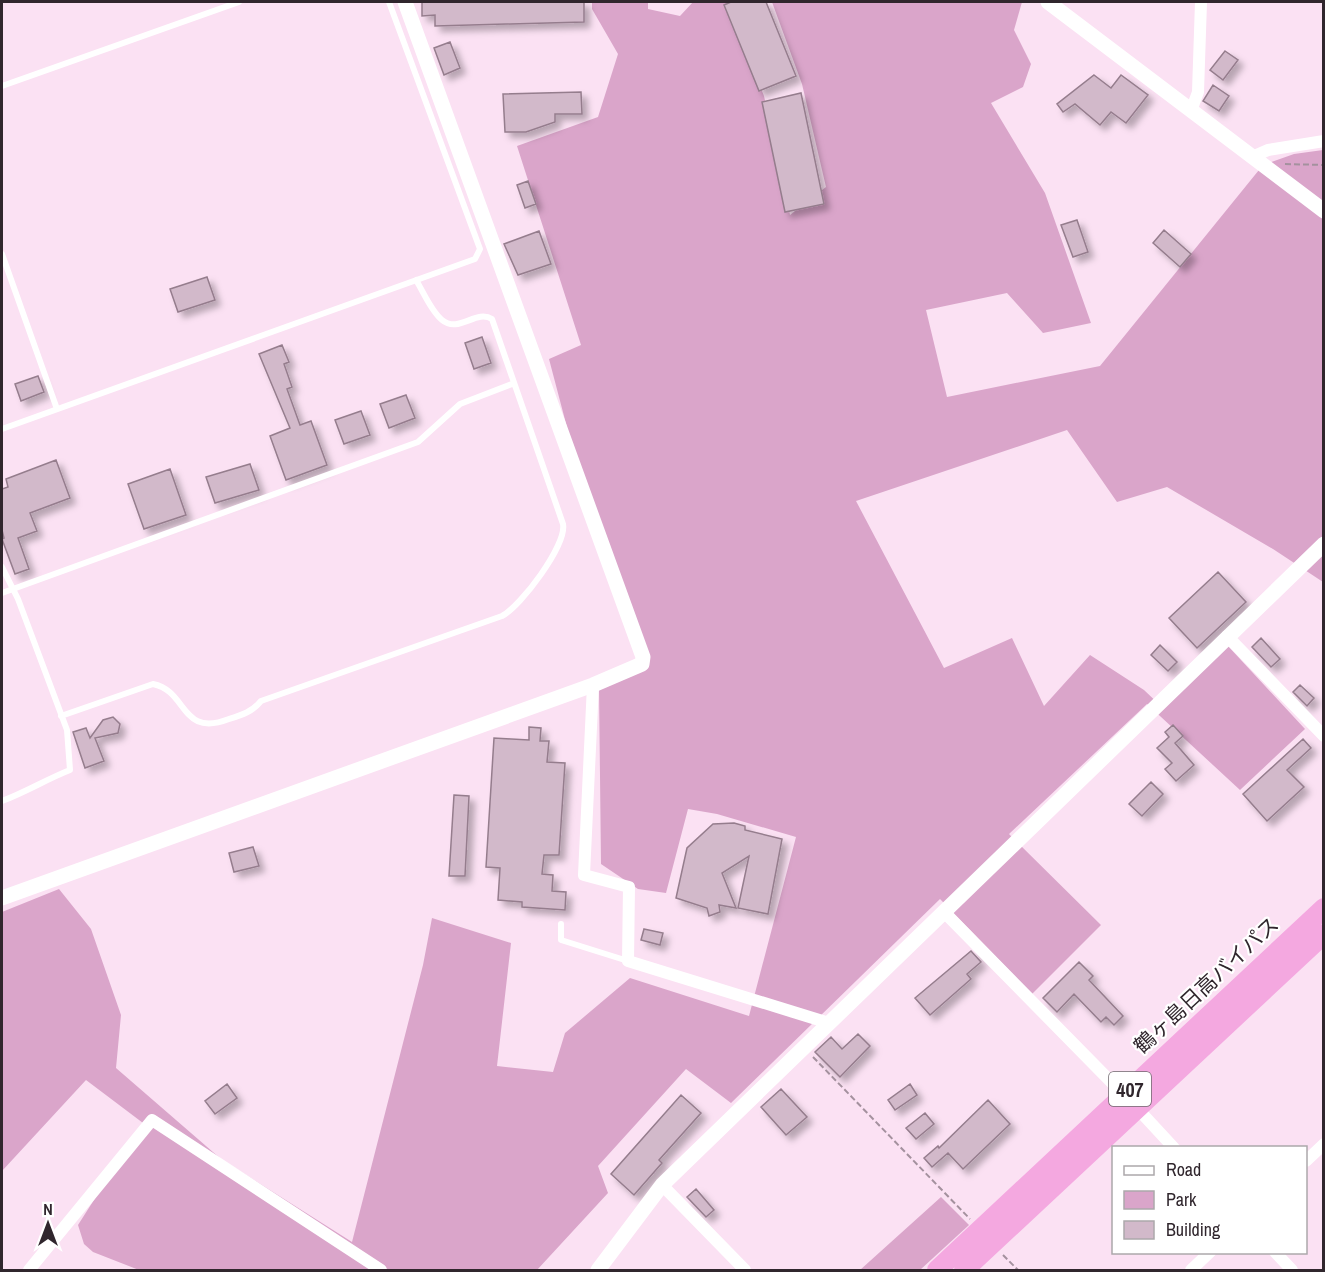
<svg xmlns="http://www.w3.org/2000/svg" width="1325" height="1272" font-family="'Archivo Narrow','Noto Sans JP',sans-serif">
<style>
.green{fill:#daa5ca}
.building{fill:#d2b9ca;stroke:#957d8d;stroke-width:1.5;filter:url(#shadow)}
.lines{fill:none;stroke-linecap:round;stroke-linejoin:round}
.path{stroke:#a4919e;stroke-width:2;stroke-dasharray:6 3;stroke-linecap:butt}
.service{stroke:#fff;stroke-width:6}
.minor{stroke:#fff;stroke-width:12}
.tertiary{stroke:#fff;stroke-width:15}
.trunk{stroke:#f4a8e0;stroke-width:20}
.labels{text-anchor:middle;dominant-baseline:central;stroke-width:4.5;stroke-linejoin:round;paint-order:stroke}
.shield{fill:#fff;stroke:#6e676c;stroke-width:1.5}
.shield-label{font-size:20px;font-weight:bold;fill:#30262d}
.street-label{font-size:21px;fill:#30262d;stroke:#fff}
</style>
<defs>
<filter id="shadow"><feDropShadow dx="5.5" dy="5.5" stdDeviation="3" flood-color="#0004"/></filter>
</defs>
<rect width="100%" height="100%" fill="#fbe1f3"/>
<path class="green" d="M592 2H648V9L680 16 693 2H726L764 96 790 215 826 187 802 84 772 2H1022L1014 30 1031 64 1023 87 991 103 1045 193 1091 323 1043 333 1007 293 926 310 947 397 1100 366 1263 165 1294 154 1323 150V582L1273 549 1167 487 1117 502 1067 430 856 501 944 668 1012 638 1044 706 1090 655 1144 690 1163 708 1228 646 1305 729 1240 790 1147 704 1009 834 1101 925 1032 994 940 899 731 1103 686 1069 598 1166 608 1193 537 1270H139L93 1252 84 1244 78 1225 143 1123 86 1080 2 1171V912L59 889 91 929 121 1015 116 1068 221 1159 352 1242 423 965 432 918 511 943 497 1066 553 1072 565 1033 630 978 749 1016 796 837 717 814 688 809 666 893 638 889 601 864 599 688 649 666 569 435 549 359 581 345 517 146 598 117 618 54 592 9Z
M941 1197 969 1225 920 1270H860Z"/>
<path class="building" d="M422 2H584V22L435 26V15L422 16Z
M731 2H766L796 76 759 91 724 5Z
M450 42 460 68 444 75 434 48Z
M1225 51 1238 60 1223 80 1210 70Z
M1094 75 1111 88 1121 75 1148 95 1126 123 1111 112 1100 125 1075 104 1063 112 1057 104Z
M1213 85 1229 96 1219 111 1203 101Z
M581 92 582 114H555V122L526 132H505L503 94Z
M801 93 824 204 785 212 762 102Z
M528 181 536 204 525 208 517 185Z
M1077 220 1088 252 1073 257 1061 225Z
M1164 230 1191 254 1180 267 1153 243Z
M539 231 551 264 518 275 504 244Z
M207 277 215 300 178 312 170 289Z
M482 337 491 363 474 369 465 343Z
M282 345 289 362 284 364 292 387 287 389 300 425 311 421 327 465 286 480 270 436 290 428 259 354Z
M38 376 44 392 21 401 15 384Z
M406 395 415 418 389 428 380 404Z
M361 411 370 435 344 444 335 420Z
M56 460 70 498 30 513 37 531 18 538 29 569 15 574 2 539 4 538 2 530V489L8 487 6 479Z
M250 464 259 490 215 503 206 477Z
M170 469 186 515 144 529 128 484Z
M1218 572 1246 602 1197 648 1169 618Z
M1261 638 1280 659 1271 667 1252 647Z
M1160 645 1177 662 1168 671 1151 655Z
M1300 685 1314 698 1307 706 1293 692Z
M113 717 120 724 118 733 95 738 104 761 85 768 73 732 86 728 90 738 103 720Z
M1173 725 1183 736 1175 743 1194 765 1176 781 1165 769 1172 763 1157 748 1169 737 1165 732Z
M529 727 541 728 540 741H549L547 762 565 763 559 855H544L542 874 553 875 552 891 566 892 565 910 522 907V902L498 900 500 868 486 867 494 738 529 740Z
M1303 739 1311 748 1287 770 1304 787 1267 821 1243 794Z
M1151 782 1163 794 1142 816 1129 804Z
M454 795 469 796 465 876H449Z
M734 823 745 826V830L782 839 768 914 738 908 749 856 722 873 736 908 719 905 720 912 709 916 707 908 676 898 687 848 713 824Z
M253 847 259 866 234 872 229 853Z
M644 929 663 933 660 945 641 940Z
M971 951 981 962 967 974 971 979 930 1015 915 998Z
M1079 962 1093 976 1089 980 1123 1016 1114 1025 1106 1017 1101 1022 1074 994 1057 1012 1043 998Z
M858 1034 870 1046 840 1077 815 1052 831 1037 842 1049Z
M227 1084 237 1098 215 1114 205 1101Z
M910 1084 917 1095 895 1110 888 1100Z
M781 1089 807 1117 786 1135 761 1107Z
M681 1095 701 1113 659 1160 662 1163 634 1195 611 1174Z
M988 1100 1010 1124 963 1169 948 1153 932 1167 924 1158 938 1146 939 1148Z
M925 1113 934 1124 916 1139 906 1128Z
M696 1189 714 1210 706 1217 687 1197Z"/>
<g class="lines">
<path class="path" d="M1285 164 1324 165
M813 1057 970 1219
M1003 1255 1018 1270"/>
<path class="service" d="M2 86 239 2
M2 254 57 409
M2 429 475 259 480 249 389 2
M2 567 18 599 67 730 70 770C47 779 26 792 2 801
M2 593 418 442 460 404 512 384
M61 716 153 684C188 691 180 738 229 719 242 715 252 712 261 701L502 616C521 606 567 545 563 524L492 319C476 309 459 334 442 320 431 311 424 293 416 280
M561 924V940L628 961"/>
<path class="minor" d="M1191 111 1198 92 1201 2
M1252 157 1268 150 1324 141
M1227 636 1324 736
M593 685 584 875 629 887 628 961 829 1023
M944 912 1124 1095
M1137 1108 1174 1148
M1306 1161 1324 1144
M662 1185 745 1270
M1275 1252 1292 1270
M29 1270 152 1120 381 1270
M1191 1270 1210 1252"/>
<path class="tertiary" d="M1048 2 1324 211
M2 898 593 685 642 664 643 657 405 2
M598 1270 662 1185 1324 544"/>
<path class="trunk" d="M937 1270 1324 908
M964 1270 1324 934"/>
</g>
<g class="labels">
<rect class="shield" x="1109" y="1072" width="42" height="34" rx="4.5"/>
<g class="shield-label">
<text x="1130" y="1089">407</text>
</g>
<g class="street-label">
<text transform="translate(1206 985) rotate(-43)">鶴ヶ島日高バイパス</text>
</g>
</g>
<rect width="1325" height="1272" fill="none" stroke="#30262d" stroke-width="6"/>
<rect x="1112" y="1146" width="195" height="108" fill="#ffffff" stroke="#aca8ab" stroke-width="1.5"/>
<rect x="1124" y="1166" width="30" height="9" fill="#ffffff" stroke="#aca8ab" stroke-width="1.5"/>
<text x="1166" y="1176" font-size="18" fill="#30262d">Road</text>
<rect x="1124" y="1191" width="30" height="18" fill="#daa5ca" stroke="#aca8ab" stroke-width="1.5"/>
<text x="1166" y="1206" font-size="18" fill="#30262d">Park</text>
<rect x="1124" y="1221" width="30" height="18" fill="#d2b9ca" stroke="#aca8ab" stroke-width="1.5"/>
<text x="1166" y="1236" font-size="18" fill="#30262d">Building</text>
<g transform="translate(48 1224)" stroke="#ffffff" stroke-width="4.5" paint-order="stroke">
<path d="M0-4.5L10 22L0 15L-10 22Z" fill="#30262d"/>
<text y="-9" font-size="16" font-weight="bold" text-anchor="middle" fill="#30262d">N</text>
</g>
</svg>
